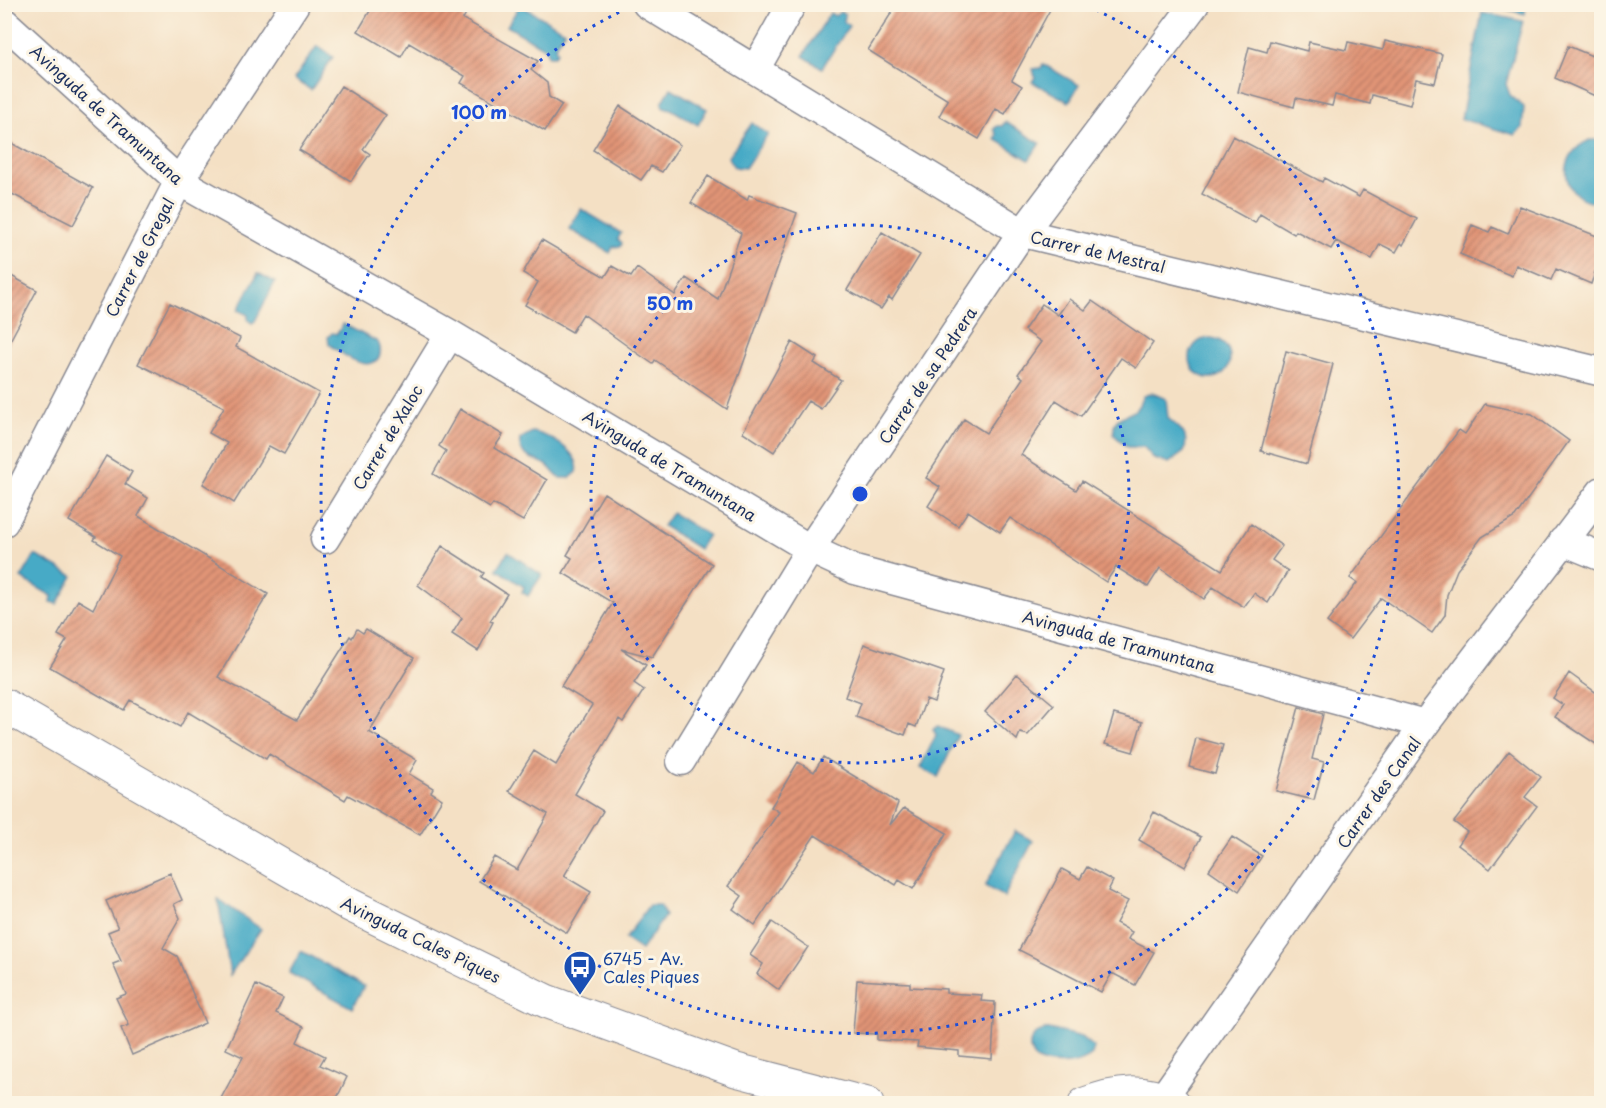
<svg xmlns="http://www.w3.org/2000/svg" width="1606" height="1108" font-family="'Playpen Sans',sans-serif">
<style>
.water{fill:#46aac6;stroke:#306c92;stroke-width:1.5}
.building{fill:url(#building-hatch)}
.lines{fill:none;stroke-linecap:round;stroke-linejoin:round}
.minor-casing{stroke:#888891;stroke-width:31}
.tertiary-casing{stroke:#888891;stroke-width:35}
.minor{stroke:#fff;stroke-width:28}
.tertiary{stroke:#fff;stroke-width:33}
.ring{fill:none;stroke:#1d4ed8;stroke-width:3;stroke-dasharray:3 6}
.labels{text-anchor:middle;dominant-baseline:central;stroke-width:6;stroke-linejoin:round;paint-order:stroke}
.street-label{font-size:16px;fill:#1b2f5e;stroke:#fcf5e5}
.transit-label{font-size:16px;fill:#164399;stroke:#fcf5e5;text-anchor:start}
.centre{fill:#1d4ed8;stroke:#fcf5e5;stroke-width:3}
.ring-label{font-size:18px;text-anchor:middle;font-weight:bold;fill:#1d4ed8;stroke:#fcf5e5;stroke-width:6;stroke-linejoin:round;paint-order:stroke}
</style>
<defs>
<pattern id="building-hatch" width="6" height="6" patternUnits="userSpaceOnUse" patternTransform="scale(1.5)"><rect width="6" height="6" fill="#e19476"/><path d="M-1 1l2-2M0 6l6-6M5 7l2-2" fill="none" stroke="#b67964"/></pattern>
</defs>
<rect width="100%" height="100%" fill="#fcf5e5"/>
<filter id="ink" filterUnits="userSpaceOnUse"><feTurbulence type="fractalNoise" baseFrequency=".0167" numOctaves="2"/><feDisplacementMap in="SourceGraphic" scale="12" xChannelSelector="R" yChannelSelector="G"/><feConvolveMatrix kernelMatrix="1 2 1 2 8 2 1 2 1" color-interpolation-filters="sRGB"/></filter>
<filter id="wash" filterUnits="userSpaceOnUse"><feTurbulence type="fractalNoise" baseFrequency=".008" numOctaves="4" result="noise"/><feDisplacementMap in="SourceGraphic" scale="24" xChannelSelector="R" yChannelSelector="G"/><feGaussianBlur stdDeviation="1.35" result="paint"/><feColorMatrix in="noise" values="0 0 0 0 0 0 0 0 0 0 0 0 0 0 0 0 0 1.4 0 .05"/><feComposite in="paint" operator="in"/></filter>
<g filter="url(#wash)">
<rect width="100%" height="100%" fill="#f4e0c4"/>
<path class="water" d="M1485 4 1526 5 1525 14Z
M520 5 565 31 555 47 557 52 554 56H548L546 49 507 26Z
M840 12 845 14 844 22 849 26 822 68 803 56 830 13 835 16Z
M1482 13 1523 21 1506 84 1510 95 1524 107 1522 128 1515 135 1461 119Z
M317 46 333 57 311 90 294 79Z
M1043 64 1079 85 1069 102 1032 82 1035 77 1033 69 1041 68Z
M671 88 707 109 698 125 671 109 663 107 662 103Z
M1005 122 1040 143 1029 160 995 139 997 135 994 129 997 126H1002Z
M752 123 768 134 745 168 734 167 728 157Z
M1590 140H1601V202C1562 204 1553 155 1590 140Z
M581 209 621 233 618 239 622 243 621 246 613 247 610 253 569 229Z
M258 273 275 282 255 321 252 323 248 320V315L238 310Z
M343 324 378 342C381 348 382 354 377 360 365 372 339 352 329 344L328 337 332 333 337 334Z
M1190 358a20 20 0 1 1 40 0a20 20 0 1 1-40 0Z
M1152 393 1166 399 1168 418C1180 430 1190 432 1184 452L1169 463 1154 459 1144 447H1127L1114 435C1112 415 1123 419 1135 410 1139 407 1141 400 1143 396Z
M532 432C548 434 582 453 577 472L570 478H560C554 475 551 467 545 464 534 459 517 456 520 439Z
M672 513 708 535 699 549 663 526Z
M508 552 542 575 528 596 522 592 524 587 497 569Z
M35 555 73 576 57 604 51 602 52 596 21 578Z
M938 726 958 735 938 777 920 768 936 735 933 729Z
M1015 831 1033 841 1004 897 985 886Z
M218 899 261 929 230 975Z
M649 905H660L665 916 641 950 625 939Z
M301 951 364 986 352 1008 289 973Z
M1053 1030 1082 1037 1094 1047 1092 1055C1078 1067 1051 1067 1035 1059 1023 1043 1035 1028 1053 1030Z"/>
<g id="blocks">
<path class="building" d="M374 4H471L463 19 538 61 531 70 547 83 549 97 562 105 545 131 461 83 465 76 409 43 401 57 358 31Z
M897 4H1053L1012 80 1022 86 1005 114 996 109 979 139 939 116 948 100 868 50Z
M1270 41 1307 51 1309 42 1346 50 1348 42 1383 50 1385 41 1442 54 1435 83 1416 79 1410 105 1372 95 1370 104 1335 95 1332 106 1296 98 1294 107 1238 92 1249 47 1267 52Z
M1568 46 1602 60V99L1555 78Z
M341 86 386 115 363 149 370 154 351 181 299 150Z
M620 106 680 145 662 172 651 166 641 180 593 150Z
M1233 136 1322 182 1324 178 1359 197 1363 190 1417 219 1403 245 1401 243 1396 252 1380 244 1372 259 1336 241 1331 249 1296 231 1294 234 1260 214 1255 223 1202 194Z
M4 139 93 188 73 225 4 190Z
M708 176 747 200 749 195 797 213 727 409 655 360 653 364 637 353 583 314 572 332 525 305 538 282 523 273 542 240 605 277 612 266 631 277 637 268 675 295 686 278 718 299 741 233 691 203Z
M1520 206 1602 238V275L1595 272 1591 284 1556 269 1551 280 1516 265 1512 276 1460 254 1472 225 1489 232 1492 227 1508 234Z
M882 232 920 255 892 300 889 297 881 309 847 290Z
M4 272 37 290 4 352Z
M1069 299 1085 310 1092 301 1153 343 1136 368 1121 358 1081 416 1056 400 1021 455 1076 490 1082 481 1222 570 1251 524 1282 546 1272 560 1288 571 1268 603 1254 593 1244 607 1213 587 1204 599 1160 568 1148 587 1116 567 1106 582 1010 518 1000 532 968 511 958 526 928 506 940 487 926 478 964 419 986 433 1023 378 1018 374 1041 342 1024 330 1042 304 1058 315Z
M170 303 240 338 236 347 319 393 284 454 269 446 234 503 203 484 227 443 209 433 224 407 138 364Z
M792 342 817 358 814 363 841 380 821 409 808 401 774 452 743 432Z
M1286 351 1333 364 1307 464 1261 451Z
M1485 404 1532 414 1569 441 1515 517 1482 537 1457 570 1447 595 1445 615 1432 633 1381 598 1350 639 1327 622 1357 583 1350 578 1459 430 1465 434Z
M460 409 503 435 494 448 547 480 523 521 493 504 490 508 433 474 446 451 439 446Z
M106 456 132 472 125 484 148 498 138 516 268 594 218 677 297 720 350 636 352 638 357 629 363 633 366 629 414 658 369 732 417 760 409 774 433 788 431 792 442 799 420 835 348 795 345 800 269 754 266 759 188 712 180 727 130 700 124 710 50 667 67 640 58 635 78 600 93 609 120 556 94 540 96 537 69 521Z
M604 493 712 564 652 657 621 649 646 665 634 683 644 690 623 722 619 719 575 794 603 811 564 876 591 892 567 933 479 881 494 857 517 870 548 814 509 791 534 751 556 765 592 705 561 686 613 603 563 573 572 558 567 555Z
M442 546 484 573 481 577 507 594 490 621 493 622 478 651 452 634 462 618 418 585Z
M864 644 944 672 934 702 926 699 916 727 909 724 905 735 856 717 861 703 845 697Z
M1569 673 1602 697V748L1555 717 1563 705 1553 698Z
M1017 674 1054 705 1028 735 1020 733 1017 740 985 712Z
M1299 707 1323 714 1312 759 1324 762 1314 800 1276 791Z
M1114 714 1142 722 1133 752 1105 744Z
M1196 738 1223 745 1215 774 1189 767Z
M1509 751 1541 777 1525 797 1537 806 1490 869 1458 845 1467 832 1454 822Z
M823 757 898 803 890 825 904 808 947 833 913 889 899 880 896 885 815 835 755 925 733 909 742 896 728 886 779 812 771 807 798 762 814 772Z
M1154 812 1201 837 1185 867 1139 840Z
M1232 837 1262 856 1239 891 1209 870Z
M1087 867 1113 881 1108 891 1128 901 1116 923 1132 932 1128 939 1154 952 1135 985 1112 973 1101 992 1019 950 1062 869 1080 879Z
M170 873 182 900 174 904 180 918 163 948 177 956 205 1023 132 1055 121 1028 129 1025 116 998 126 994 113 964 121 961 108 932 118 928 106 901Z
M772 922 808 947 779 990 757 974 763 964 750 955Z
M857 980 910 983V987L946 989V993L982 995 981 1001 995 1002 992 1059 959 1056V1051L917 1047 918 1042 877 1040V1034L853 1033Z
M256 985 283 998 276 1013 304 1027 297 1042 325 1056 320 1065 347 1077 334 1104H218L243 1057 226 1049Z"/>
</g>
</g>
<g filter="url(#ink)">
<use href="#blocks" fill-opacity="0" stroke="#888891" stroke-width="1.5"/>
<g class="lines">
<g class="minor-casing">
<path id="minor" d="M647 4 1023 233 1602 372
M4 22 179 181 450 334 810 549 855 570 1425 724
M755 70 792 4
M4 522 179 181 295 4
M325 539 450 334
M1563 541 1602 557
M681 761 810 549 1015 243 1195 4
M1163 1098 1425 724 1602 491"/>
</g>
<g class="tertiary-casing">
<path id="tertiary" d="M4 705 350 905 546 1001 736 1070 867 1104
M1085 1104C1116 1092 1143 1089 1174 1104"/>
</g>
<use href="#minor" class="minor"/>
<use href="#tertiary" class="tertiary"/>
</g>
</g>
<g class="ring">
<circle cx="860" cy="494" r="269"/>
<path d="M1088 6A539 539 0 1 1 632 6"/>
</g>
<defs>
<g id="bus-pin" transform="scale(1.725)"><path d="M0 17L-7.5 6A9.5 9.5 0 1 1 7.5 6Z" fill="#1a4fb4" stroke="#fcf5e5"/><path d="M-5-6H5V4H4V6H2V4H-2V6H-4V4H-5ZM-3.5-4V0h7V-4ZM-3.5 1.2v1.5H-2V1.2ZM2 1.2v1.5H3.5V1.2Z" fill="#fff"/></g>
</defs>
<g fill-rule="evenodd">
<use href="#bus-pin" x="580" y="967"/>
</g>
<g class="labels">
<g class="street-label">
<text transform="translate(107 114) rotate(42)">Avinguda de Tramuntana</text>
<text transform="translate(1098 251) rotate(13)">Carrer de Mestral</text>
<text transform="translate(139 257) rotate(-63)">Carrer de Gregal</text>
<text transform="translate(927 375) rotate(-56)">Carrer de sa Pedrera</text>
<text transform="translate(387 437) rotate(-59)">Carrer de Xaloc</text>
<text transform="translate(670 465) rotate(31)">Avinguda de Tramuntana</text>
<text transform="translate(1119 641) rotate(15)">Avinguda de Tramuntana</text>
<text transform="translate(1378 792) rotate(-55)">Carrer des Canal</text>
<text transform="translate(421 939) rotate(26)">Avinguda Cales Piques</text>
</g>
<g class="transit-label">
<text x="603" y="958">6745 - Av.<tspan x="603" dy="18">Cales Piques</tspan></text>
</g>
</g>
<circle cx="860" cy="494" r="9" class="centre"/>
<g class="ring-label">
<text x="479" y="119">100 m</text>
<text x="670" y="310">50 m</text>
</g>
<rect width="1606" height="1108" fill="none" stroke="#fcf5e5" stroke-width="24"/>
</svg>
